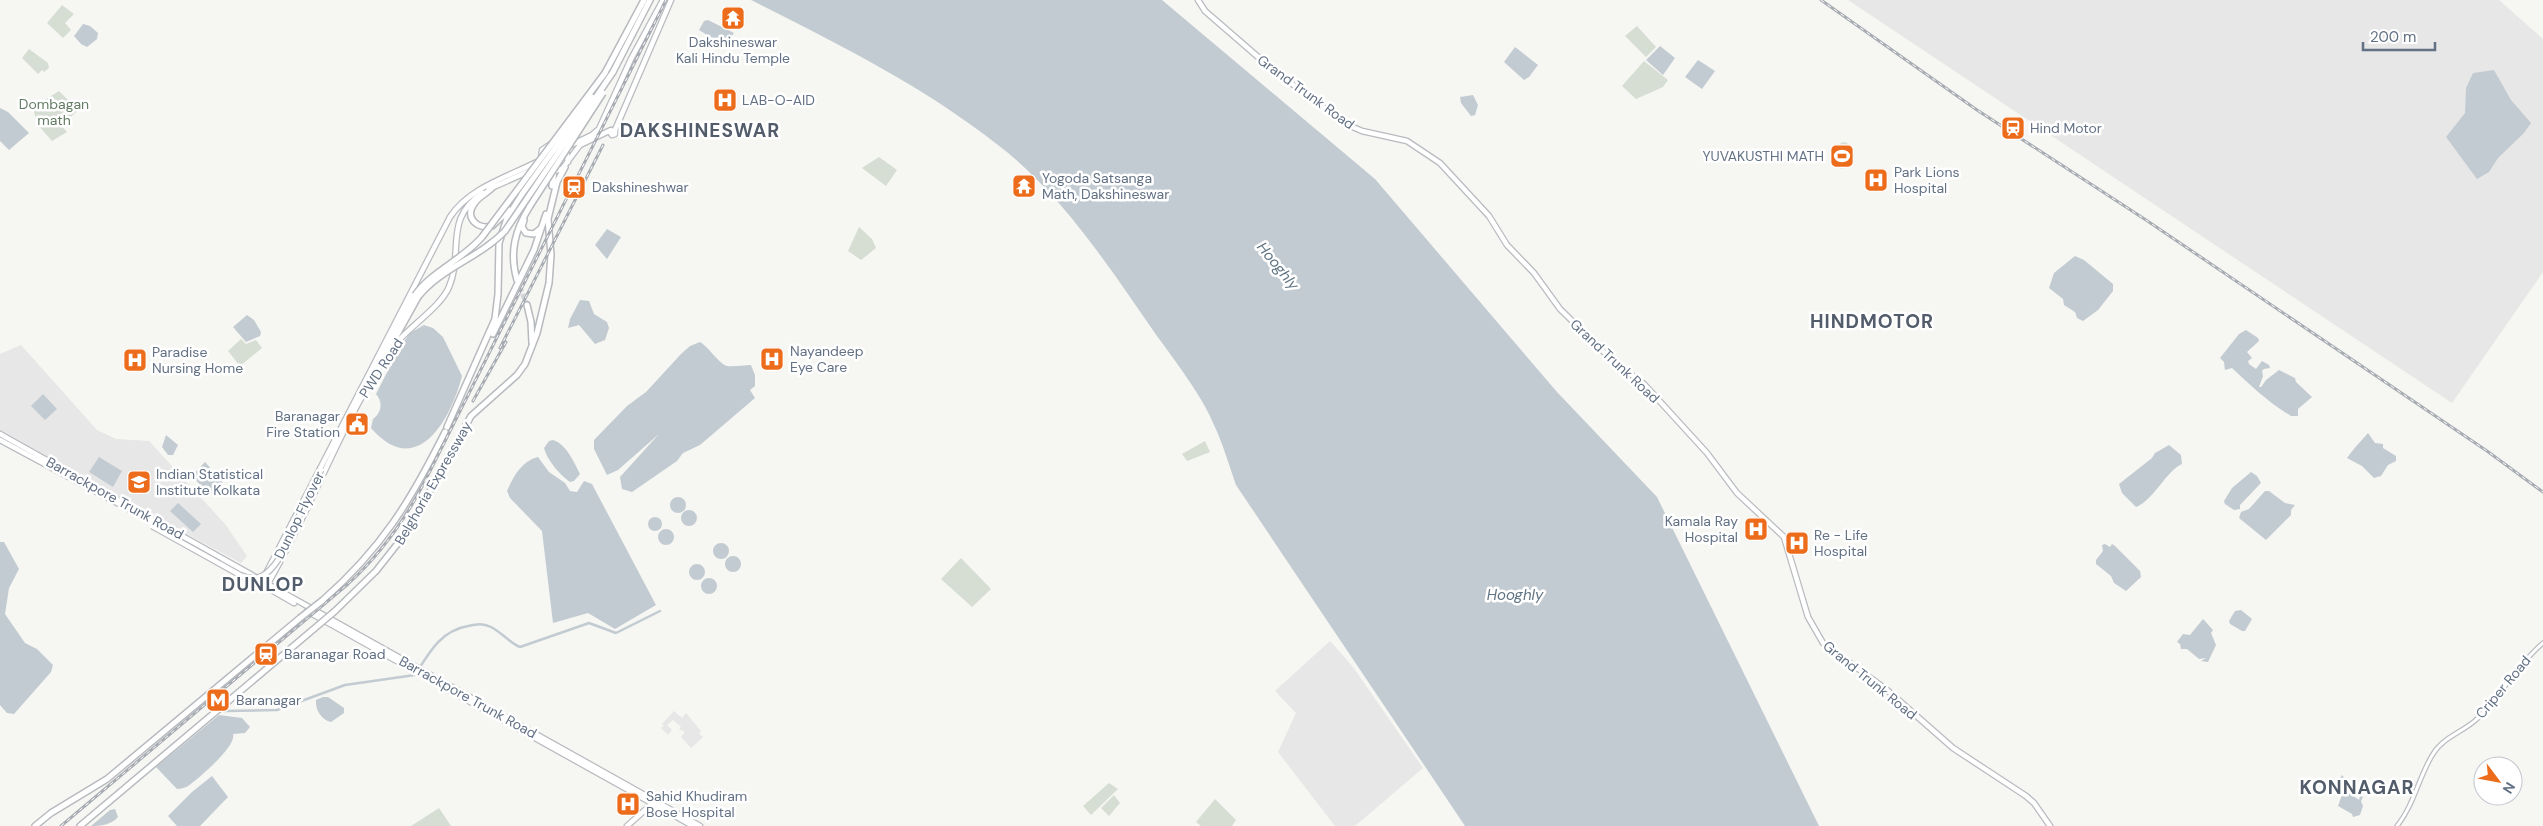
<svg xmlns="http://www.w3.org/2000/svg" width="2543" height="826" font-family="'DM Sans',sans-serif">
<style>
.built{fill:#e6e7e6}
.green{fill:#d6ded3}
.water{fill:#c3cbd2}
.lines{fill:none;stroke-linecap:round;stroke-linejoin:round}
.canal{stroke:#c3cbd2;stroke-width:2.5}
.motorway-tunnel{stroke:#d1d5d7;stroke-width:5;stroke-dasharray:5 2.5;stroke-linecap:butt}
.secondary-casing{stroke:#babdc2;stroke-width:5.5}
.primary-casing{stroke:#b8bbc0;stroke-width:7}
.motorway-casing{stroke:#b7babe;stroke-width:8}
.secondary{stroke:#fff;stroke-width:3}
.primary{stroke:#fff;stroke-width:4.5}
.motorway{stroke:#fff;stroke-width:5}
.rail-casing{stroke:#a7abb2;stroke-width:3}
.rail{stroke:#fff;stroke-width:1;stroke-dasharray:4;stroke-linecap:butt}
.primary-bridge-casing{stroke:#b8bbc0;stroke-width:7;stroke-linecap:butt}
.motorway-bridge-casing{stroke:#b7babe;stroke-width:8;stroke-linecap:butt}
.primary-bridge{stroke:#fff;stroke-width:4.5}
.motorway-bridge{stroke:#fff;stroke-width:5}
.labels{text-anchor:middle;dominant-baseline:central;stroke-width:5;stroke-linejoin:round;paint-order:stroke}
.poi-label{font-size:14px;fill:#637185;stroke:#fff;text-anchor:start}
.street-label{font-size:14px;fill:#637185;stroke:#fff}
.park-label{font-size:14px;fill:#647c63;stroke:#fff}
.water-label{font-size:15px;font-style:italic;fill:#5f7382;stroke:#fff}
.district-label{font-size:19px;font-weight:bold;letter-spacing:1px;fill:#525c6a;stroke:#fff}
</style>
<rect width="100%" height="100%" fill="#f6f6f2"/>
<path class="built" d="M1848 0H2499L2543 39V272L2452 403Z
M21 345 97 430 116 439 149 441 225 524 247 556 241 563 0 434V354Z
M1330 641 1353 667 1423 768 1355 826H1335L1278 752 1296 713 1275 691Z
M674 711 682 718 686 713 701 731 699 734 703 737 691 748 681 737 685 732 679 729 681 727 673 720 667 725 672 730 668 735 661 728 664 726 662 724Z"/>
<path class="green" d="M62 5 74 14 65 23 71 30 63 38 47 23Z
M1637 26 1656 47 1646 57 1625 36Z
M29 49 48 63 49 68 44 72 42 70 38 74 22 58Z
M1644 61 1668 80 1663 87 1636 99 1622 86Z
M59 91 78 110 62 126 67 132 52 141 38 125 34 112 43 101Z
M1843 142 1847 143 1854 154 1842 169 1830 158 1838 145Z
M879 157 897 170 886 186 862 168Z
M859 227 872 239 876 248 861 260 848 251Z
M241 339 246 344 256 340 262 348 240 366 228 351Z
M1205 441 1210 452 1187 461 1182 454Z
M961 558 991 589 972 607 941 579Z
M1109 783 1118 789 1091 815 1083 806Z
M1114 795 1120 803 1109 816 1101 808Z
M1215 799 1236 820 1232 826H1201L1196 822Z
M439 808 451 826H411Z"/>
<path class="water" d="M751 0H1162L1375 179 1557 392 1657 497 1819 826H1465L1236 485C1229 465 1223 444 1214 425 1203 397 1175 361 1157 336 1111 270 1063 195 998 145 923 86 836 43 751 0Z
M708 20 734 33 725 46 699 30 704 21Z
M83 24 90 26 98 33 97 39 87 47 81 44 74 36Z
M1660 46 1675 58 1663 75 1646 60Z
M1515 47 1538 65 1529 77 1524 80 1504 62Z
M1698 60 1715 71 1702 89 1685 77Z
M2494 70 2511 100 2531 123 2524 133 2498 158 2489 172 2477 179 2446 137 2465 113 2466 88 2473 73Z
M1473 95 1478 105 1475 115 1471 116 1461 103 1460 97Z
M0 108 8 112 29 133 9 150 0 141Z
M607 229 621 237 607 259 595 245Z
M2075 256 2084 260 2113 284V291L2098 310 2083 321 2077 318 2075 312 2064 305 2063 299 2049 288 2054 273Z
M580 300 589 301 594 314 607 322 609 328 605 340 595 344 579 325 568 328 570 319Z
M247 315 254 320 261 332 260 336 246 342 233 327Z
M424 325 433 328 443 337 462 376C451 419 417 481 371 428L373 419C382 412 383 402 376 394L400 347 410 333Z
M2246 330 2258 338 2259 341 2247 352 2252 358 2248 361 2249 364 2256 369 2262 361 2269 365 2270 368 2264 369 2262 371 2263 376 2259 387H2261L2266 380 2279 370 2295 378 2296 382 2312 397 2298 409V416H2291C2268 402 2251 386 2232 368L2225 370 2224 362 2220 358 2239 334Z
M700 342C709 347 719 364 727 366 734 367 744 365 751 365L755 375V386L750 390 755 398 700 445 683 453 677 461 632 492 622 489 620 477 659 434 618 470 607 475 594 449V440L627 406 646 392 681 354 690 346Z
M43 394 57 409 45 420 31 406Z
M2368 433 2375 443 2383 444V448L2396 456V461L2388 465 2381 476 2374 478 2362 466 2347 458C2354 448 2361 441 2368 433Z
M166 435 178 445 173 455H168L162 447Z
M553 440C566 444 574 462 580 474L574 481 570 482C560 475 547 460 544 448L549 441Z
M2169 445 2181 455 2182 464C2166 471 2154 500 2136 507L2122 493 2119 484 2152 458 2155 453Z
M99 457 122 471 113 487 89 472Z
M538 457 549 472 565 483 570 491 577 492 584 481 592 484 656 605 615 629 588 613 553 623 542 531 510 498 507 491C514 475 522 461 538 457Z
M205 462 223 482 210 495 192 476Z
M2251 472 2257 476 2261 483 2240 505V509L2234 510 2225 504 2224 501 2232 488Z
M2265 491H2269L2285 503 2295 505 2291 510V515L2266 540 2239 518 2241 512 2249 509Z
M670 505a8 8 0 1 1 16 0a8 8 0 1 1-16 0Z
M178 503 201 524 193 532 170 511Z
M681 518a8 8 0 1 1 16 0a8 8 0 1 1-16 0Z
M648 524a7 7 0 1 1 14 0a7 7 0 1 1-14 0Z
M658 537a8 8 0 1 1 16 0a8 8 0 1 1-16 0Z
M0 542H4L19 569 9 588 5 614 25 643 37 649 53 665 51 672 14 714 7 713 0 705Z
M713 551a8 8 0 1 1 16 0a8 8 0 1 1-16 0Z
M2105 544 2110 547 2112 544 2115 546 2140 571 2141 577 2126 591 2114 583 2111 576 2096 564V560L2103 551 2102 545Z
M725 564a8 8 0 1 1 16 0a8 8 0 1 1-16 0Z
M689 572a8 8 0 1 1 16 0a8 8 0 1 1-16 0Z
M701 586a8 8 0 1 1 16 0a8 8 0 1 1-16 0Z
M2241 610 2252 619 2245 631H2242L2230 624 2229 621 2235 611Z
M2203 619 2213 630 2211 633 2216 645 2208 662 2201 661 2206 658 2199 659 2187 649H2181L2180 644 2177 642 2183 634 2190 635Z
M323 697H328L344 708V713L331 722C321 720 315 709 316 700Z
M219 715 242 718 250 727 245 733 233 734C237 746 198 779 188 786 185 788 180 789 177 789L156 767Z
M2342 775 2345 779 2343 783 2350 785 2348 792 2359 800 2360 796 2363 797 2361 801 2363 806 2360 815 2353 817 2352 814 2338 806 2343 792 2341 786H2337V783Z
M212 776 228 797 200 826H177L168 816 192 792Z
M115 809 118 817C111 825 101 826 91 826L110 810Z"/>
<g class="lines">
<path class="canal" d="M225 711 277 710 345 685 415 675C429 653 440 631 468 626 477 624 483 623 491 627 501 632 510 643 520 647L589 623 616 633 660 611"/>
<path class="motorway-tunnel" d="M517 280 527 305"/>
<g class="secondary-casing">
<path id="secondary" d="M2397 826C2414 805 2419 776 2433 754 2444 736 2464 732 2478 718 2502 694 2517 665 2543 643"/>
</g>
<g class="primary-casing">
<path id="primary" d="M1198 0 1205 11 1272 69 1346 124 1362 131 1407 141 1440 163 1489 216 1507 245 1534 273 1560 309 1614 362 1644 384 1707 453 1737 493 1784 537 1808 617 1823 643 1887 690 1953 748 2026 796 2034 803 2050 826
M610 132 612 135 615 134V130L671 0
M552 143 542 150 541 160 548 169 554 171 562 169 580 145 611 130
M567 147 592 135 599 129 631 59 663 0
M566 149 568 162
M489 189 543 165
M391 349C407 328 440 308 449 287 464 252 443 218 483 193
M0 434 700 826
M0 440 160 526
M223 562 294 603
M261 583 450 217C469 188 507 177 537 162
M267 585C310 512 338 431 384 359
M307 611 693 826
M627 826 654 802"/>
</g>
<g class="motorway-casing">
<path id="motorway" d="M613 72 650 0
M605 73 644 0
M552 186 554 171
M492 188C486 194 478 197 474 204 464 218 478 230 492 226L509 210
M524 220 522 227 526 233 534 234 540 229
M517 280C509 252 515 230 530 206
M527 305 531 322 532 343
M493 334 534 250 546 214
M383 360 418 297
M372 371 415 295
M447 427 495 319 498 294 499 243 507 218 522 194
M323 600C382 548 410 502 445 432
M335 611 376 571 410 528 471 416 517 375 525 364 537 333 549 283 551 255 548 219 557 182 565 167
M35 826 51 813 107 779 300 618
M80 826 251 682"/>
</g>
<use href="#secondary" class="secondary"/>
<use href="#primary" class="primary"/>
<use href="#motorway" class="motorway"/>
<g class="rail-casing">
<path id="rail" d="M1821 0 1977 110 2146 220 2487 451 2543 492
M500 348 603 145
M473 401 506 342
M61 826 348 584C381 554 405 520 425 481L666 0"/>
</g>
<use href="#rail" class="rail"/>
<g class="primary-bridge-casing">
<path id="primary-bridge" d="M152 526 240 575C257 583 268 575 278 560L321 470"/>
</g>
<g class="motorway-bridge-casing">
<path id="motorway-bridge" d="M522 194 592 97
M530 206 603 93
M415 295C432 271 462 260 482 237L605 73
M418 297C441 268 479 258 505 231L613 72
M300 618 323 600
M251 682 335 611"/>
</g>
<use href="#primary-bridge" class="primary-bridge"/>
<use href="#motorway-bridge" class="motorway-bridge"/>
</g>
<defs>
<g id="temple-square" transform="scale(1.25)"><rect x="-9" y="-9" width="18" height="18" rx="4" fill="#ec6c1c" stroke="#fff"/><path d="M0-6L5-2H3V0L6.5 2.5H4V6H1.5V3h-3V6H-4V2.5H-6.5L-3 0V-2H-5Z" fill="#fff"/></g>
<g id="hospital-square" transform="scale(1.25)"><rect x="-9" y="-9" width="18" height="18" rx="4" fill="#ec6c1c" stroke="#fff"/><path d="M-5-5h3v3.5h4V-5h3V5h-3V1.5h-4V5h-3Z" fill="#fff"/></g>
<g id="station-square" transform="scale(1.25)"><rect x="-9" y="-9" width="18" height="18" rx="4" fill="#ec6c1c" stroke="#fff"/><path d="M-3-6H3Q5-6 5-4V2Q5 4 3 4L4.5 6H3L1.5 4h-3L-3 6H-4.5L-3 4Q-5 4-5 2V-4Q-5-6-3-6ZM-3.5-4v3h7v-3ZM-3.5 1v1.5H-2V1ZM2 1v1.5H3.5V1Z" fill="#fff"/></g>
<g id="stadium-square" transform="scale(1.25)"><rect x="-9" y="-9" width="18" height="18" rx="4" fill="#ec6c1c" stroke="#fff"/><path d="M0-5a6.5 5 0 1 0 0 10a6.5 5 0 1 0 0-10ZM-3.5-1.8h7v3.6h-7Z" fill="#fff"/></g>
<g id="civic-square" transform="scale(1.25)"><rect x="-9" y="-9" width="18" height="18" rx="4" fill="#ec6c1c" stroke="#fff"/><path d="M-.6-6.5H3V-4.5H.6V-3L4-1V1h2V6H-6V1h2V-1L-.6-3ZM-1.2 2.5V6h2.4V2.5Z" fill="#fff"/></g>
<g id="university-square" transform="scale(1.25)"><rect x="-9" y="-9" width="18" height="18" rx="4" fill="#ec6c1c" stroke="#fff"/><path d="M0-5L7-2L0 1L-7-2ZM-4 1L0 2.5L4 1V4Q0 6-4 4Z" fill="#fff"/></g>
<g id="metro-square" transform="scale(1.25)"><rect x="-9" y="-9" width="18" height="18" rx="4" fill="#ec6c1c" stroke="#fff"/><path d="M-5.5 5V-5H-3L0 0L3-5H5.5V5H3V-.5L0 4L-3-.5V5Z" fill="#fff"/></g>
</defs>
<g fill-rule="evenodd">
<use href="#temple-square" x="733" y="18"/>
<use href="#hospital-square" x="725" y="100"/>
<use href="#station-square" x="2013" y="128"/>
<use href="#stadium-square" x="1842" y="156"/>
<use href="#hospital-square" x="1876" y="180"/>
<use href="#temple-square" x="1024" y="186"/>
<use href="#station-square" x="574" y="187"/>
<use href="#hospital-square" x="772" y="359"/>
<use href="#hospital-square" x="135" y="360"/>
<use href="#civic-square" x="357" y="424"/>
<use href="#university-square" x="139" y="482"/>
<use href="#hospital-square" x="1756" y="529"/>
<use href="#hospital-square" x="1797" y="543"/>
<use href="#station-square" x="266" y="654"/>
<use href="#metro-square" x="218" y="700"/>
<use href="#hospital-square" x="628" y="804"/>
</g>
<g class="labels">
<g class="poi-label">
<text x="733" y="42" text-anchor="middle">Dakshineswar<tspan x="733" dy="16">Kali Hindu Temple</tspan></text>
<text x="742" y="100">LAB-O-AID</text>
<text x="2030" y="128">Hind Motor</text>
<text x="1824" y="156" text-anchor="end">YUVAKUSTHI MATH</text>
<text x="1894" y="172">Park Lions<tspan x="1894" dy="16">Hospital</tspan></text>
<text x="1042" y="178">Yogoda Satsanga<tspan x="1042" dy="16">Math, Dakshineswar</tspan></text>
<text x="592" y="187">Dakshineshwar</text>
<text x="790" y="351">Nayandeep<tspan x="790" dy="16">Eye Care</tspan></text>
<text x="152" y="352">Paradise<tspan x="152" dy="16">Nursing Home</tspan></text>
<text x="340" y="416" text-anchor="end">Baranagar<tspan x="340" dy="16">Fire Station</tspan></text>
<text x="156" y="474">Indian Statistical<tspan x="156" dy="16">Institute Kolkata</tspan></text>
<text x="1738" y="521" text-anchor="end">Kamala Ray<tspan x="1738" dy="16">Hospital</tspan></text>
<text x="1814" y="535">Re - Life<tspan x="1814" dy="16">Hospital</tspan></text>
<text x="284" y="654">Baranagar Road</text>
<text x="236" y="700">Baranagar</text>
<text x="646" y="796">Sahid Khudiram<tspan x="646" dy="16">Bose Hospital</tspan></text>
</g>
<g class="street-label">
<text transform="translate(1306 92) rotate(36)">Grand Trunk Road</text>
<text transform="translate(1615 361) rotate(43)">Grand Trunk Road</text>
<text transform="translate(381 368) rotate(-57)">PWD Road</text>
<text transform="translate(433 483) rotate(-60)">Belghoria Expressway</text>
<text transform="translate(115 498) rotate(29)">Barrackpore Trunk Road</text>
<text transform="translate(299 515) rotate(-64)">Dunlop Flyover</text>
<text transform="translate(1870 680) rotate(39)">Grand Trunk Road</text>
<text transform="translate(2503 687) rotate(-50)">Criper Road</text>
<text transform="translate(468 697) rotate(29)">Barrackpore Trunk Road</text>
</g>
<g class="park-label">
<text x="54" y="104">Dombagan<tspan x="54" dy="16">math</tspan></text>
</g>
<g class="water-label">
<text transform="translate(1278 266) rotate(51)">Hooghly</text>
<text x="1515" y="595">Hooghly</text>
</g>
<g class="district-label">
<text x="700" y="130">DAKSHINESWAR</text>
<text x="1872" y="321">HINDMOTOR</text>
<text x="263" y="584">DUNLOP</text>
<text x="2357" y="787">KONNAGAR</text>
</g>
</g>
<g transform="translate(2498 781) rotate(122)"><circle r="24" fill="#ffffff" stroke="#c1c6ce"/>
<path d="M0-4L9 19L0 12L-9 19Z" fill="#ec6c1c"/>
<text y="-8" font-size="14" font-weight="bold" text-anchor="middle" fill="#637185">N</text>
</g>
<path d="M2363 42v8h72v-8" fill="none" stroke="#637185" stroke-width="2.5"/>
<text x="2370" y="42" font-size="15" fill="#637185" stroke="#ffffff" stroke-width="4" paint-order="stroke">200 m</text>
</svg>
